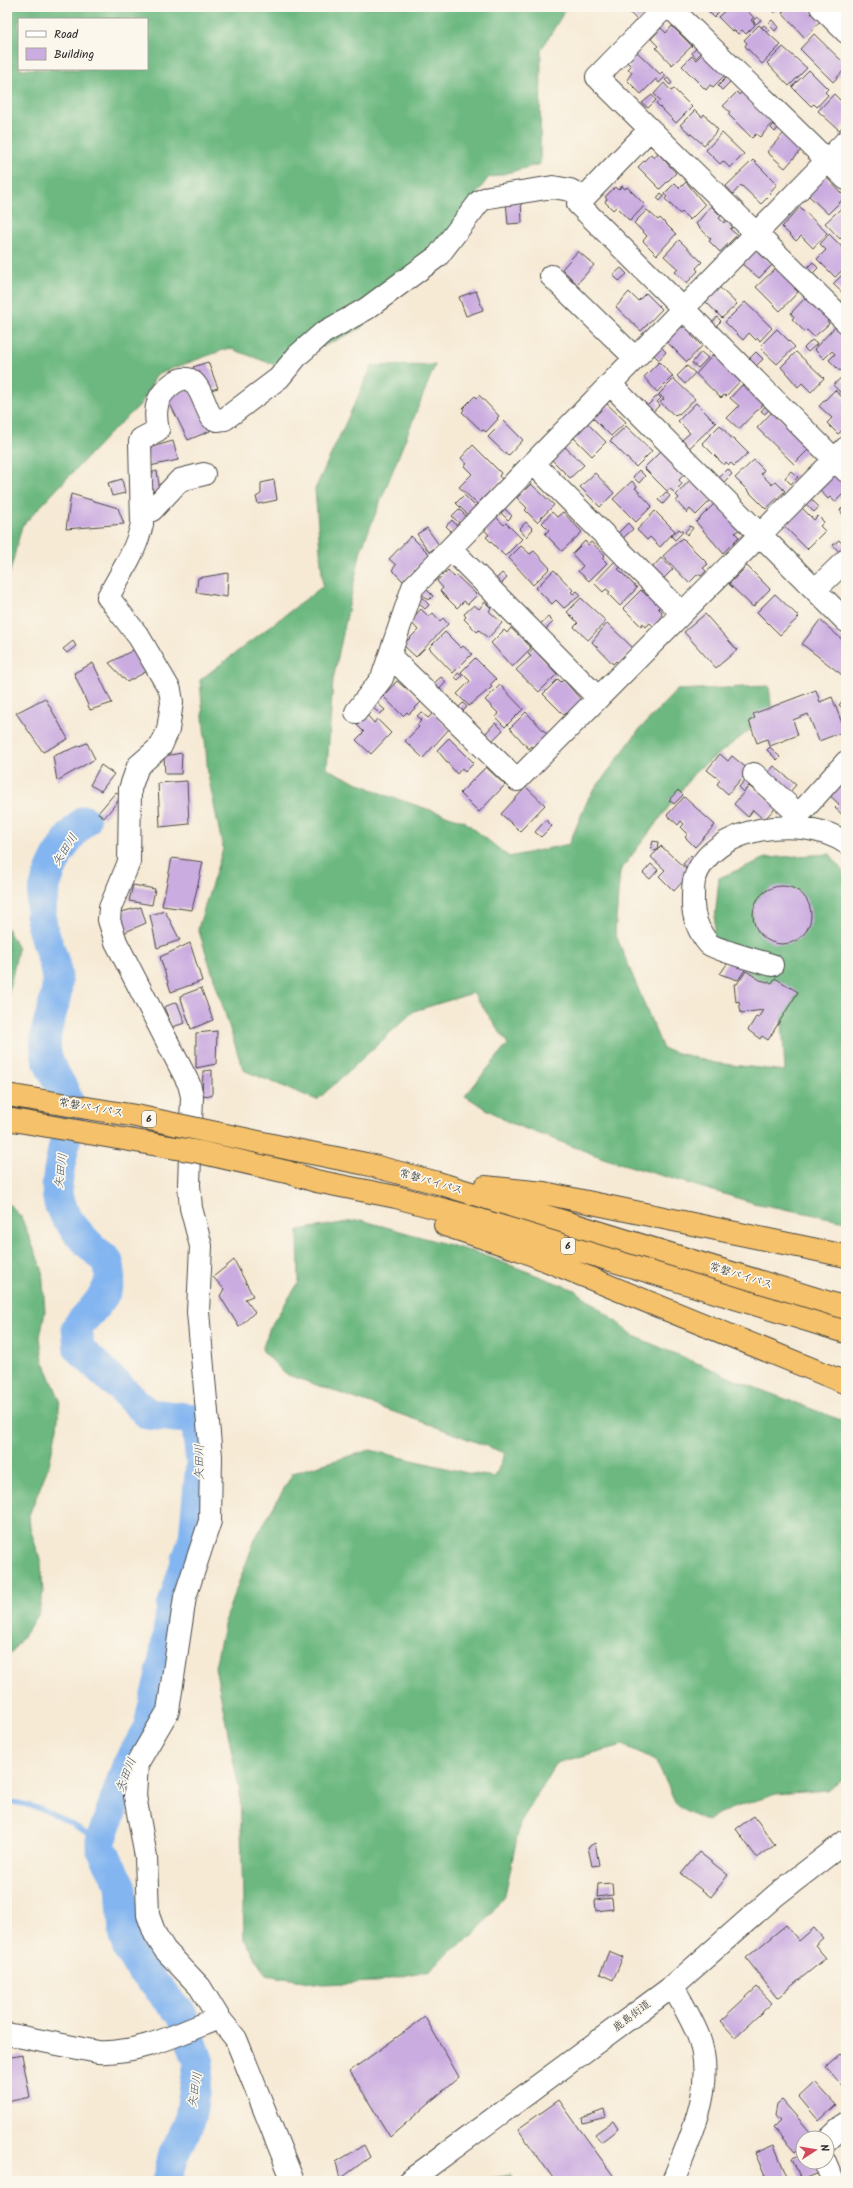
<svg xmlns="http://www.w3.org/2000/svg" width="853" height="2188" font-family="Kalam,'Klee One',sans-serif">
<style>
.forest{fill:#6cb880;stroke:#4c7256;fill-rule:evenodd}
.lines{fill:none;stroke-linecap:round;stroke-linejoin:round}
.stream{stroke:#83b5f0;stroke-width:5}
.river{stroke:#83b5f0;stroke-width:31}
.building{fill:#caace0}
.minor-casing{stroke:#494844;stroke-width:24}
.highway-casing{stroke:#494844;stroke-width:24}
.minor{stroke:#fff;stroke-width:22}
.highway{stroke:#f5c16b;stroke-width:22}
.highway-bridge-casing{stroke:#494844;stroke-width:24;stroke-linecap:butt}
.highway-bridge{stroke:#f5c16b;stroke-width:22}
.labels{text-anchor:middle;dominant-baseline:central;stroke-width:3.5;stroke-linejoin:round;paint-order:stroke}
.shield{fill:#fbf7ec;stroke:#696865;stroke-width:1}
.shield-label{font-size:10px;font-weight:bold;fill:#2b2b2b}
.street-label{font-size:11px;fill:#2b2b2b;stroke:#fbf7ec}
.water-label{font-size:12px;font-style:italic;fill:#455466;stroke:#fbf7ec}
</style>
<rect width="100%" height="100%" fill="#fbf7ec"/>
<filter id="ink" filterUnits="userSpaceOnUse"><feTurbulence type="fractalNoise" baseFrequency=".025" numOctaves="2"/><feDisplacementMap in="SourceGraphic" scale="8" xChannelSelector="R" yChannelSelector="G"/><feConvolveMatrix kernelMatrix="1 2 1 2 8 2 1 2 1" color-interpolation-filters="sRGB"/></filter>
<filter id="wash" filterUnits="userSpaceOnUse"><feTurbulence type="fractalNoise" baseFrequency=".012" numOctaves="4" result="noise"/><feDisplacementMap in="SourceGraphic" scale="16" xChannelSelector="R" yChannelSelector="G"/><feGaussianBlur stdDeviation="0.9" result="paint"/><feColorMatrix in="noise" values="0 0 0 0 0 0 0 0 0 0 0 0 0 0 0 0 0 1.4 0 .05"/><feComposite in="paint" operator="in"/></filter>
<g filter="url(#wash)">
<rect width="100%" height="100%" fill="#f6ead5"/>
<path class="forest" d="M7 7H567L541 50 540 164 488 178 426 264 405 273 361 328 280 367 229 348 157 374 141 404 108 435 22 526 7 583ZM19 19H147V69H19Z
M435 365 361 550 333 680 327 769 385 795 464 821 509 857 569 844 589 797 638 731 677 690 769 686 772 713 695 772 620 871 615 933 663 1049 714 1063 785 1071 781 1003 713 940 719 878 766 858 830 854 846 876V1107L844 1118 846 1119V1221L754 1203 606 1159 508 1122 465 1096 508 1044 473 993 414 1011 317 1100 243 1070 198 928 223 849 208 775 200 680 323 586 315 489 372 366Z
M7 928 18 949 7 1001Z
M7 1202 21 1217 42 1269 45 1311 40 1337 43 1360 60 1400 57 1428 49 1465 29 1515 30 1528 41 1563 43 1593 38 1615 7 1659Z
M361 1220 481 1254 575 1290 636 1337 748 1385 846 1422V1776L829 1790 776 1794 721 1812 707 1821 677 1806 656 1760 623 1745 556 1763 520 1823 505 1895 473 1936 448 1953 430 1970 376 1982 322 1984 266 1975 244 1939 240 1794 215 1667 226 1616 256 1537 293 1473 370 1450 467 1473 495 1477 505 1453 431 1425 285 1374 262 1350 270 1327 299 1282 298 1230Z
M511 2175 515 2181H482L486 2179Z"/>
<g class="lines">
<path class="stream" d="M7 1802C41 1803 72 1825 101 1841"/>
<path class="river" d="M85 821C59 843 36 891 42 926 46 944 57 963 57 981 58 1006 42 1026 46 1052 49 1073 68 1088 69 1110 70 1137 50 1182 60 1206 68 1223 82 1238 96 1251 99 1254 104 1257 107 1260 109 1263 110 1271 110 1275 110 1295 88 1313 77 1327L79 1349 148 1414 196 1419 201 1462 194 1538 172 1607 163 1665 148 1730 127 1766 101 1841V1848L121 1885 124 1933 128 1949 137 1964 182 2015 199 2063 189 2124 174 2154 167 2181"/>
</g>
<g id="blocks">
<path class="building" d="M624 7H652L638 21Z
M704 7H724L714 17Z
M729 7H744L754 18 751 20 755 25 746 34 742 30 738 34 734 30 732 31 718 17Z
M768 7H780L774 13Z
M787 7H796L795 9 797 7H807L821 20 805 38 782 13Z
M757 17 761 20 756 24 753 21Z
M772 20 778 27 775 31 768 24Z
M759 25 781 45 762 64 745 46 747 43 744 40Z
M764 25 769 30 767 32 761 27Z
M672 26 692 46 672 65 656 48 658 46 651 39 661 28 666 33Z
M814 34 846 65V68L833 82 800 49Z
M698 46 703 51 696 58 692 53Z
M783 47 807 68 789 86 767 63Z
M636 51 660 74 662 72 666 76 659 83 656 79 641 94 627 80 632 72 628 69 631 66 626 61Z
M703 53 726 74 713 87 710 85 706 90 682 66 692 56 696 60Z
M809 70 828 89 825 92 828 95 817 107 814 104 811 106 792 87Z
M728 76 732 80 722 90 718 86Z
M668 78 672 83 670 85 665 80Z
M664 83 671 91 674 89 692 107 676 123 656 103 660 100 654 94Z
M743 91 775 121 760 137 756 134 752 138 728 114 730 112 723 106 737 92 739 95Z
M834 94 846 106V124L839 130 818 111Z
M652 95 656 100 648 108 642 103Z
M695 110 702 117 704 114 718 130 704 145 680 125Z
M774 124 778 128 775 132 771 128Z
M722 133 744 154 730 168 723 161 720 164 706 150Z
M784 133 802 149 785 168 767 152Z
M658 153 676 173 660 189 638 167 651 154 654 158Z
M753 160 777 184 770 192 771 194 761 204 741 185 733 194 726 186Z
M825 176 845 197 828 214 807 194Z
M686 182 705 205 690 220 682 212 680 214 665 199 667 197 664 194 675 183 680 188Z
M622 186 625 189 627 187 645 205 630 221 616 207 613 210 605 202 607 199 605 197 615 187 618 190Z
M661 193 664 196 660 201 657 198Z
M521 199 522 223 508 224 506 200Z
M846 204V233L840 239 825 223Z
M711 206 721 216 719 218 724 223 726 220 733 227 730 229 737 235 720 252 709 241 711 239 696 224Z
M800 207 827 233 813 248 801 236 796 241 782 227Z
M647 210 658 220 660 218 676 234 657 255 643 241 647 236 634 223Z
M829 234 846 251V267L835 277 817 259 826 250 820 244Z
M679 240 702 262 696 268 698 271 687 283 675 272 678 269 664 256Z
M756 250 772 265 759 278 742 264Z
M578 251 594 265 577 284 562 269Z
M813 262 818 268 810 276 804 271Z
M621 268 627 274 619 281 613 275Z
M776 268 796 286 794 288 798 292 780 311 756 287Z
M846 271V296L833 284Z
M719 287 737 304 722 318 705 301Z
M476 291 483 310 466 316 459 297Z
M629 292 638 301 646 293 662 309 641 331 616 307Z
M806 297 829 319 827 321 829 324 814 337 807 330 805 332 792 319 794 317 791 313Z
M745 302 772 328 760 341 758 338 756 340 749 333 743 340 725 322Z
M717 317 721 321 716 326 712 323Z
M687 324 694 331 691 335 702 346 687 362 666 341 681 326 683 328Z
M836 326 846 336V366L840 371 829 360 835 354 832 351 824 359 814 349Z
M777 329 795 347 777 364 761 349 763 347 761 345Z
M812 340 817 344 808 352 804 348Z
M661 347 666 352 659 360 653 354Z
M701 352 708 358 698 368 692 363Z
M756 352 763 359 753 369 746 362Z
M796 352 824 378 811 392 802 383 798 387 781 367Z
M713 355 717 358 718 356 742 379 726 396 724 395 721 398 696 374Z
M208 362 218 388 207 391 193 367Z
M659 362 673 376 657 392 644 377Z
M687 366 695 373 685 384 677 376Z
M841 378 846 383V392L843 395 833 385Z
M674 379 695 399 679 414 678 413 675 416 660 402 664 399 659 394Z
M746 384 763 404 739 429 727 418 739 406 730 398 742 385 744 386Z
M189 387 210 431 188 440 167 398Z
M835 390 846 401V427L838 434 827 423 832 418 819 406Z
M479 395 499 416 497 418 498 419 486 432 484 430 482 431 462 412 464 410 463 408 475 396 477 398Z
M658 395 661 398 657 402 660 405 649 415 644 409Z
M606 403 626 422 611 436 592 417Z
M696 403 716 423 685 452 680 447 685 443 682 440 690 433 678 421Z
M768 403 772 406 765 414 761 411Z
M773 411 810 448 794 464 757 428Z
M504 421 523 440 508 456 488 437Z
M587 423 606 442 592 456 573 437Z
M720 425 733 440 734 439 748 453 734 466 731 463 729 465 726 462 724 465 702 443Z
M626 426 652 451 636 467 610 441Z
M173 441 178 460 150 466 145 449Z
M473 445 501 473 499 476 502 479 477 504 459 487 472 474 464 466 467 464 461 458Z
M565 447 584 465 570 478 552 460Z
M662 450 685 473 679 480 682 484 674 492 670 489 667 491 644 468Z
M754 460 764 470 761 474 772 485 775 481 785 491 766 509 735 478Z
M728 469 732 474 724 482 719 478Z
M639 470 645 476 639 483 633 477Z
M836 470 846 480V491L835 502 830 497 828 499 818 488Z
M157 471 160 491 148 495 146 474Z
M791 471 798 477 791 484 785 478Z
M595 473 614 493 600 507 580 487Z
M122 479 125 493 112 496 108 483Z
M691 479 711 500 696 515 690 509 687 513 676 501 679 498 676 495Z
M274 480 277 500 258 504 256 497 261 494V483Z
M632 481 637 487 635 488 652 506 636 522 613 499Z
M531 484 554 505 537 522 525 510 527 508 517 498Z
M666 492 670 496 663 504 658 500Z
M71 494 118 508 124 524 66 529Z
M464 495 476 507 468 515 456 503Z
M811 499 819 507 814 512 806 504Z
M715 503 741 528 735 533 739 537 723 553 696 522Z
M846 505V519L840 510Z
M503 507 512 516 508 520 499 511Z
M802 508 814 520 818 516 824 522 820 526 825 531 807 549 784 526Z
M459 509 467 517 460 524 452 516Z
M655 511 675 531 660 547 650 537 647 540 637 530Z
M552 512 557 517 563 512 582 532 562 551 545 534 549 530 542 523Z
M495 516 504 525 506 523 522 539 505 556 486 537 489 535 483 528Z
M452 520 458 527 452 532 446 526Z
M526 522 533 529 526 537 519 529Z
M628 523 633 529 623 538 618 533Z
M690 526 693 528 687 535 685 532Z
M427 528 439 545 429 552 417 534Z
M679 529 683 532 675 540 671 536Z
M411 536 429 554 403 581 392 570 396 565 389 559Z
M682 538 708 564 703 568 706 571 701 576 698 574 689 583 663 556Z
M839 540 846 548 840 553 833 545Z
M585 541 588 545 591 542 605 555 602 558 607 563 589 581 578 571 583 566 572 554Z
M521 546 530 554 534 551 550 568 533 585 509 558Z
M661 558 673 569 663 579 652 568Z
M616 560 622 566 618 569 637 588 620 606 608 594 610 592 606 589 603 592 594 583Z
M747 566 770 589 753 607 729 584Z
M448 570 454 577 456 575 477 595 468 604 464 601 457 608 440 591 443 588 437 581Z
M554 570 573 590 571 592 573 594 577 591 581 595 564 608 556 600 552 604 536 588Z
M228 573 227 597 196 592 198 578Z
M502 573 507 578 499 586 494 581Z
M424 587 433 596 429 600 420 592Z
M641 590 647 596 649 594 660 606 658 608 662 612 661 618 653 626 650 623 646 627 643 623 641 626 623 608Z
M775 594 799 617 780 635 757 612Z
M420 595 429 605 425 609 415 600Z
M581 598 606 621 588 640 574 627 578 623 567 612Z
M485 602 491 608 489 611 502 623 488 638 479 630 477 632 464 619 466 617 464 614 474 605 479 609Z
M421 609 429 617 433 613 440 621 443 618 448 624 416 657 403 645 418 630 410 621Z
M705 614 737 650 716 668 684 632Z
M548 617 553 622 544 631 539 625Z
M820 620 846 643V678L802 644Z
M607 623 633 648 618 663 616 661 613 664 592 642Z
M511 628 518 635 521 633 526 638 524 640 531 648 512 667 491 643 504 630 507 633Z
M445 632 461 648 463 646 472 654 453 673 429 648Z
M73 641 76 646 67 653 63 649Z
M535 646 541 652 539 655 557 674 539 692 516 670 531 656 528 654Z
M139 647 151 669 127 682 109 663Z
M475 658 496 679 490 685 492 687 469 706 457 694 470 681 461 672Z
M93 663 112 703 90 710 74 673Z
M458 673 462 676 458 680 455 677Z
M441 677 446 682 438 691 432 685Z
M558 679 561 682 564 680 582 701 568 715 567 713 564 715 543 694Z
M397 681 405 688 406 687 421 702 409 714 407 712 403 716 383 696Z
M500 685 523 709 505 727 495 717 499 714 485 700Z
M816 690 820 702 832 697 845 731 819 741 808 714 793 720 798 735 770 746 767 739 757 743 749 721 755 718 753 714Z
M45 698 68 739 43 752 16 713Z
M843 700 846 703V711L839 705Z
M375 701 385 710 380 714 371 706Z
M463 703 467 707 460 714 456 710Z
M421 712 428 718 433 713 449 729 423 758 405 741 419 727 417 725 422 720 417 716Z
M526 712 548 735 535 750 532 746 529 749 510 728Z
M367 715 374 723 377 719 391 733 371 754 356 740 364 732 357 725Z
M495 723 503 730 492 741 485 734Z
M449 738 474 763 465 772 462 768 457 774 437 750Z
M87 743 95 759 57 781 53 756Z
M770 747 780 757 777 760 767 750Z
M182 753 181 774H165L164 756Z
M720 754 728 761 732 756 749 770 728 794 717 784 720 780 707 770Z
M101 765 114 774 101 791 90 785Z
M774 766 796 785 786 796 765 776Z
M486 767 505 785 479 812 460 793Z
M846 775V818L835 808 839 804 828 794Z
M746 779 751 783 744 792 739 787Z
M187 781 189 824 160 827 158 783Z
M749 786 756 792 757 790 776 807 764 820 753 810 748 817 734 804Z
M526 787 545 805 520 831 501 814Z
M678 790 683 795 674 804 669 800Z
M116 792 122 796 104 818 98 813Z
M684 797 715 825 695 847 685 837 688 834 681 827 684 824 681 821 678 825 667 815Z
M546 820 552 826 541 837 535 832Z
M653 841 658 842 657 851 651 849Z
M661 846 687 870 684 874 687 877 674 891 659 876 665 870 651 857Z
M691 855 697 861 690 870 683 864Z
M172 858 203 862 192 910 162 906Z
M651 864 658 870 650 879 643 873Z
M133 885 155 889 152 905 129 901Z
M753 915a29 29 0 1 1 58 0a29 29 0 1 1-58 0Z
M141 907 146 923 123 933 117 913Z
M165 911 180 940 157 948 150 915Z
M190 943 202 981 171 992 160 957Z
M729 961 747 967 738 980 720 974Z
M746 971 760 980 772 983 775 978 798 992 768 1040 762 1036 760 1039 748 1030 756 1017 758 1018 763 1010 741 1013 739 1001 736 1002 734 984H737Z
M201 988 213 1020 191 1029 180 996Z
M177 1002 185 1023 172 1027 164 1007Z
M217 1031 216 1064 196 1068V1033Z
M212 1070V1096L202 1095 203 1071Z
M234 1260 253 1296 245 1299 255 1312 239 1327 220 1296 224 1289 213 1277Z
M754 1816 775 1845 757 1858 736 1829Z
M595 1843 599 1865 592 1866 588 1847Z
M699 1852 728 1875 711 1897 681 1874Z
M612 1883 613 1895 597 1897 598 1884Z
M612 1898 613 1909 596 1911 595 1900Z
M786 1925 799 1941 814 1928 823 1938 815 1945 826 1958 777 1998 746 1958Z
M609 1951 623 1957 613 1980 600 1974Z
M757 1987 772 2003 735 2037 720 2021Z
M425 2017 459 2077 390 2137 350 2071Z
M841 2054 846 2059V2090L826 2067Z
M22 2055 30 2097 7 2102V2058Z
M815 2082 836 2105 819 2121 799 2097Z
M559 2100 617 2181H555L518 2129Z
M782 2100 813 2135 810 2138H803V2144L795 2152 773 2128 780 2121 775 2116 777 2104Z
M604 2110 606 2117 583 2123 582 2118Z
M613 2121 618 2129 601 2142 595 2134Z
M364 2145 370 2157 340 2179 336 2162Z
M774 2145 787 2177 779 2181H767L755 2153Z
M803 2154V2162H818L822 2172 801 2180 792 2158Z"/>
</g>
</g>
<g filter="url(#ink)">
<use href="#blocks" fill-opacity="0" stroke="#494844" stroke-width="1"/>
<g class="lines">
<g class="minor-casing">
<path id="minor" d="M665 7 597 77 846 322
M670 7 846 179
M821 7 846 32
M650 129 578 204 846 471
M551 276 635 358
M610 384 846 621
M533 463 682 613
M142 514 152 510 180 480 204 474
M451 549 598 698
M815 590 846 560
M390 656 517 780 846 448
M356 712 382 678 413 587 846 141
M754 774 799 815
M788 827 846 762
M772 965C761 962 715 949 709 944 698 932 692 914 693 899 693 893 693 886 694 881 710 824 804 814 846 843
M7 2034 98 2052C140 2054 180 2033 219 2018
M827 2141 846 2123
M825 2162 833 2181
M293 2181 236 2039 219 2018 200 1987 165 1950 155 1934 148 1915 146 1857 135 1796 137 1764 168 1711 185 1597 210 1521 211 1456 198 1312 201 1246 191 1208 189 1185 192 1096 189 1084 116 942 109 920 110 908 129 862 130 789 138 766 161 746 168 730 172 702 170 690 139 637 108 597C121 573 136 551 142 524L140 442 141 439 158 430C156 421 155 411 158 402 161 391 182 371 193 382 202 390 205 407 212 418L217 420 225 419 279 378 298 355 323 333 366 309 438 256 480 201 489 197 553 187 570 190 584 198
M409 2181 673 1986 776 1895 846 1841
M673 2181C691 2135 717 2085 698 2035 691 2018 681 2002 673 1986"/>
</g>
<g class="highway-casing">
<path id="highway" d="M291 1149 366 1164 438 1183 846 1308
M287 1172 316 1181 396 1197 467 1216 846 1332
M485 1187 544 1193 846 1256
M445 1225 521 1250 846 1383"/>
</g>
<use href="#minor" class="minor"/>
<use href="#highway" class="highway"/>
<g class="highway-bridge-casing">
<path id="highway-bridge" d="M7 1095 136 1116 291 1149
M7 1119 199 1152 287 1172"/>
</g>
<use href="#highway-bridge" class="highway-bridge"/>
</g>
</g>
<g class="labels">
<g class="shield">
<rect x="142" y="1111" width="14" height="16" rx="3"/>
<rect x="561" y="1238" width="14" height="16" rx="3"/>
</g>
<g class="shield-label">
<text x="149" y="1119">6</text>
<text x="568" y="1246">6</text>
</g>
<g class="street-label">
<text transform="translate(91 1108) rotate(10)">常磐バイパス</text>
<text transform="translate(431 1182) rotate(16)">常磐バイパス</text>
<text transform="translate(741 1276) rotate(17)">常磐バイパス</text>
<text transform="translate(632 2016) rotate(-37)">鹿島街道</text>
</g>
<g class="water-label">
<text transform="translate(65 850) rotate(-57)">矢田川</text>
<text transform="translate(61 1171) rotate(-83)">矢田川</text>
<text transform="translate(199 1462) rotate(-90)">矢田川</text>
<text transform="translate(126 1775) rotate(-68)">矢田川</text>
<text transform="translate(195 2090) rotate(-81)">矢田川</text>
</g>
</g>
<rect width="853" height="2188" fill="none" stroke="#fbf7ec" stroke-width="24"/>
<rect x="18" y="18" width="130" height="52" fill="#fbf7ec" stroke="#a8a59f"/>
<rect x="26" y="31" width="20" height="6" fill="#ffffff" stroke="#a8a59f"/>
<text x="54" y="38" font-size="12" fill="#2b2b2b">Road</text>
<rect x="26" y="48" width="20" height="12" fill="#caace0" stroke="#a8a59f"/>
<text x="54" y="58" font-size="12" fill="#2b2b2b">Building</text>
<g transform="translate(815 2150) rotate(78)"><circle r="19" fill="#fbf7ec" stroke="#a8a59f"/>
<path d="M0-3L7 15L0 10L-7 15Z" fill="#d1495b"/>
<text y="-6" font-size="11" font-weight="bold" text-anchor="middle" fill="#2b2b2b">N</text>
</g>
</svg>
